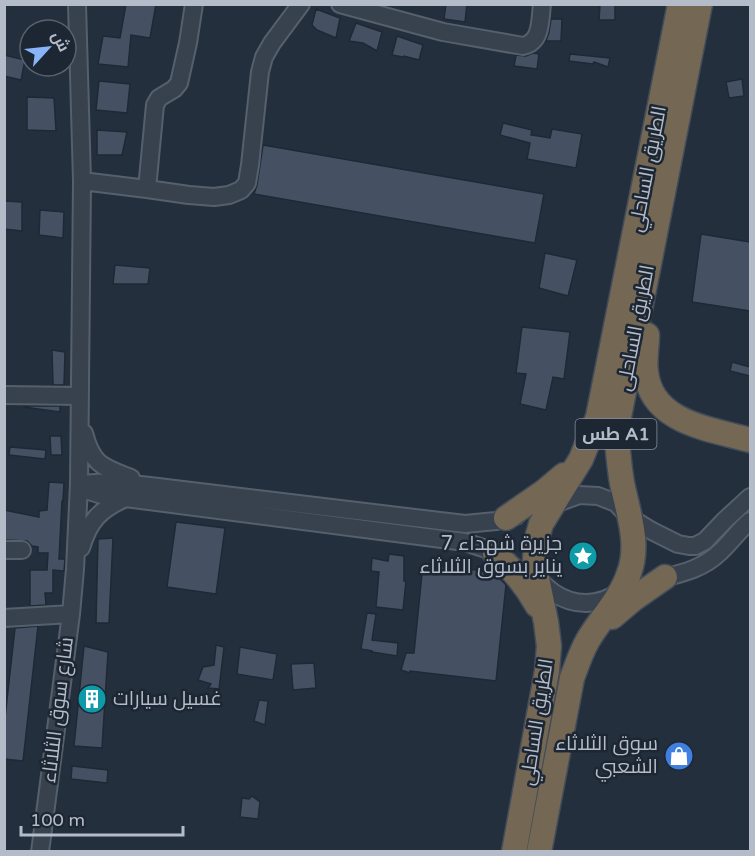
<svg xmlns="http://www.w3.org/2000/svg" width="755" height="856" font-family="'Varela Round',Cairo,sans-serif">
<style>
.building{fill:#455162;stroke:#1f2835;stroke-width:1.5}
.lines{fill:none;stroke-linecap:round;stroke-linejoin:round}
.minor-casing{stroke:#565f6c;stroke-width:20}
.highway-casing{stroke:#434c59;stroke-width:27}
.minor{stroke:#38414e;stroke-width:16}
.highway{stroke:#746855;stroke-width:24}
.labels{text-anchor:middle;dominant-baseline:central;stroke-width:5;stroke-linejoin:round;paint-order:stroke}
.shield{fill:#1d2633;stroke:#878f9c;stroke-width:1.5}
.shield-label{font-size:18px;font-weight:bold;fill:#b4bcc9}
.street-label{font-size:20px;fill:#b4bcc9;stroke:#1d2633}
.poi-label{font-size:20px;fill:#b4bcc9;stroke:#1d2633;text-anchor:end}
</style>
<rect width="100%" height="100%" fill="#242f3e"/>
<path class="building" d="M126 4H156L150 38 131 35 128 67 98 64 103 36 120 38Z
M446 4H467L465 22 444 19Z
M600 4H615V20H599Z
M316 9 340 18 336 38 317 30 312 25Z
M551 19H562L561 41H546L549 32Z
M356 23 382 32 377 51 363 43 349 41Z
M397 36 423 45 419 60 404 56 403 57 392 55Z
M533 53 539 54 537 69 514 66 516 55 526 56Z
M570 54 610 58 608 67 594 62 593 64 569 61Z
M4 55 25 60 21 80 4 76Z
M742 79 744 96 729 98 726 82Z
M99 81 130 84 127 113 96 110Z
M27 97 54 98 56 131 27 130Z
M503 123 532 130 531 135 550 138 552 129 582 134 576 168 527 159 530 143 500 135Z
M97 130 127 132 122 155H97Z
M263 145 544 194 535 243 254 194 257 185Z
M4 201 22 202V231L4 229Z
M40 210 64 212 63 238 39 235Z
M701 234 750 242V311L692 302Z
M545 253 577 260 568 296 539 288Z
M115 265 150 268 148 284H113Z
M522 327 570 332 564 379 553 377 546 410 520 404 526 374 516 373Z
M52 350 65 352 64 385H53Z
M732 362 750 367V376L730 371Z
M24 406H60V412L24 407Z
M50 436H61L62 455H51Z
M10 447 46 450 45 459 9 455Z
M49 482 64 483 63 501H62L59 559H65L64 571 53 570V593H45L46 605 30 606V570H47L48 553H38V547L32 546 27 541 4 540V510L39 517V511L47 510Z
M176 522 225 528 216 594 167 587Z
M113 538 109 623H96L98 539Z
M389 554 404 556V581H406L403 610 376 607 379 572 371 571 372 558 388 561Z
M423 564 494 572 506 585 496 681 410 671V673L401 670 406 653H414Z
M367 613 376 614 372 640 398 643 397 656 372 652V651L361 649Z
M38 626 23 761 4 759V727L15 628Z
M216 645 224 647 219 689 208 688 211 684 198 680 203 667 214 665Z
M84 646 108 652 102 748 74 746Z
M240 647 277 654 273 680 237 674Z
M314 663 316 688 293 690 291 664Z
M259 700 268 701 265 725 254 721Z
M72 766 108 770 107 783 71 779Z
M252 796 260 802 258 819 240 817 242 798 249 799Z"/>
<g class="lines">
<g class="minor-casing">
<path id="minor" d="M340 4 443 32 523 46C542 42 540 20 542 4
M82 181 147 189 155 105 159 98 174 89 179 83 188 43 194 4
M147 189 189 195 214 197 229 195 241 190 247 183 250 165 260 72 264 57 272 43 301 4
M4 395 80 396
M84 433C92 465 103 467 131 478
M79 484 112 482 150 486 465 524 496 521 516 516
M79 488 102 495 465 542 486 549 503 558
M552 505 579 495 598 496 616 503 629 517 652 531 678 544 689 546H695L705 541 725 520 750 497
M81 548C89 521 100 509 126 498
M4 550H22
M535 577C542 583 548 589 554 593 575 607 599 606 619 592
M655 580C678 574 702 570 720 552 731 542 739 530 750 521
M4 618 71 614
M40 852 71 614 75 569 79 484 82 181 77 4"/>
</g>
<g class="highway-casing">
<path id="highway" d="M647 335C647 347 644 360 646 372 651 423 711 429 750 440
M506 518 545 491 564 475
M495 554C513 569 526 585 537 605
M612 617 632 600 665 577
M514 852 547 671 549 646 546 622 537 578 535 560 536 542 541 524 581 459 598 417 680 4
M539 852 572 678C577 665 581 652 588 640 601 618 621 598 629 573 640 544 628 512 622 483 619 466 618 449 616 432L700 4"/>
</g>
<use href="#minor" class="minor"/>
<use href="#highway" class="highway"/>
</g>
<defs>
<g id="sight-disc" transform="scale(1.5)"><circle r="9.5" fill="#0f9aa8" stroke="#1d2633"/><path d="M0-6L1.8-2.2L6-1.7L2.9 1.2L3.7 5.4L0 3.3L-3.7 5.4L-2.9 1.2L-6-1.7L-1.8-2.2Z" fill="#fff"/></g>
<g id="building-disc" transform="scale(1.5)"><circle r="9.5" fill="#0f9aa8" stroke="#1d2633"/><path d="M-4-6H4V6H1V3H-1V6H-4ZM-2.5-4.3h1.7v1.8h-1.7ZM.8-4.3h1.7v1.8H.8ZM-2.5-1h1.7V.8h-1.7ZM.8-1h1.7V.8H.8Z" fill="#fff"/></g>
<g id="shop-disc" transform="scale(1.5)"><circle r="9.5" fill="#3f7fe0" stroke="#1d2633"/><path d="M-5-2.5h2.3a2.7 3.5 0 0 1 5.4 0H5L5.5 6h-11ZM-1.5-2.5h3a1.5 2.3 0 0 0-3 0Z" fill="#fff"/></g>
</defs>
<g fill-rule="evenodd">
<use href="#sight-disc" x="583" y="556"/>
<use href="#building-disc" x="92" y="699"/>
<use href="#shop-disc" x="679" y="756"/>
</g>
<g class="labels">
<rect class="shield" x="575.5" y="419" width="81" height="30" rx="4.5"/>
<g class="shield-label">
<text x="616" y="434">طس A1</text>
</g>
<g class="street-label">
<text transform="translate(648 169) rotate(-79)">الطريق الساحلي</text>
<text transform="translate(636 328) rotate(-79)">الطريق الساحلى</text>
<text transform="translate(58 710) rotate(-83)">شارع سوق الثلاثاء</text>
<text transform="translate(537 722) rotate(-81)">الطريق الساحلي</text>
</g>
<g class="poi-label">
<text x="562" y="544">جزيرة شهداء 7<tspan x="562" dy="23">يناير بسوق الثلاثاء</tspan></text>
<text x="113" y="699" text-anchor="start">غسيل سيارات</text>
<text x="658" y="744">سوق الثلاثاء<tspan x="658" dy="23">الشعبي</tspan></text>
</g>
</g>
<rect width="755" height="856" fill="none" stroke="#b4bcc9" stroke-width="12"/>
<g transform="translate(48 48) rotate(63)"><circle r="28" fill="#1d2633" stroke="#59626f" stroke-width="1.5"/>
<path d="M0-4.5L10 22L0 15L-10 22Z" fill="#8ab4f8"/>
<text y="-9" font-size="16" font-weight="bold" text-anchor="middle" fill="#b4bcc9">ش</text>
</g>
<path d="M21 826v9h162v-9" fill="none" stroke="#b4bcc9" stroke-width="3"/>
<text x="30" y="826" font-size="18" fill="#b4bcc9" stroke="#1d2633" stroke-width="4.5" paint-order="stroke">100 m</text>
</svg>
